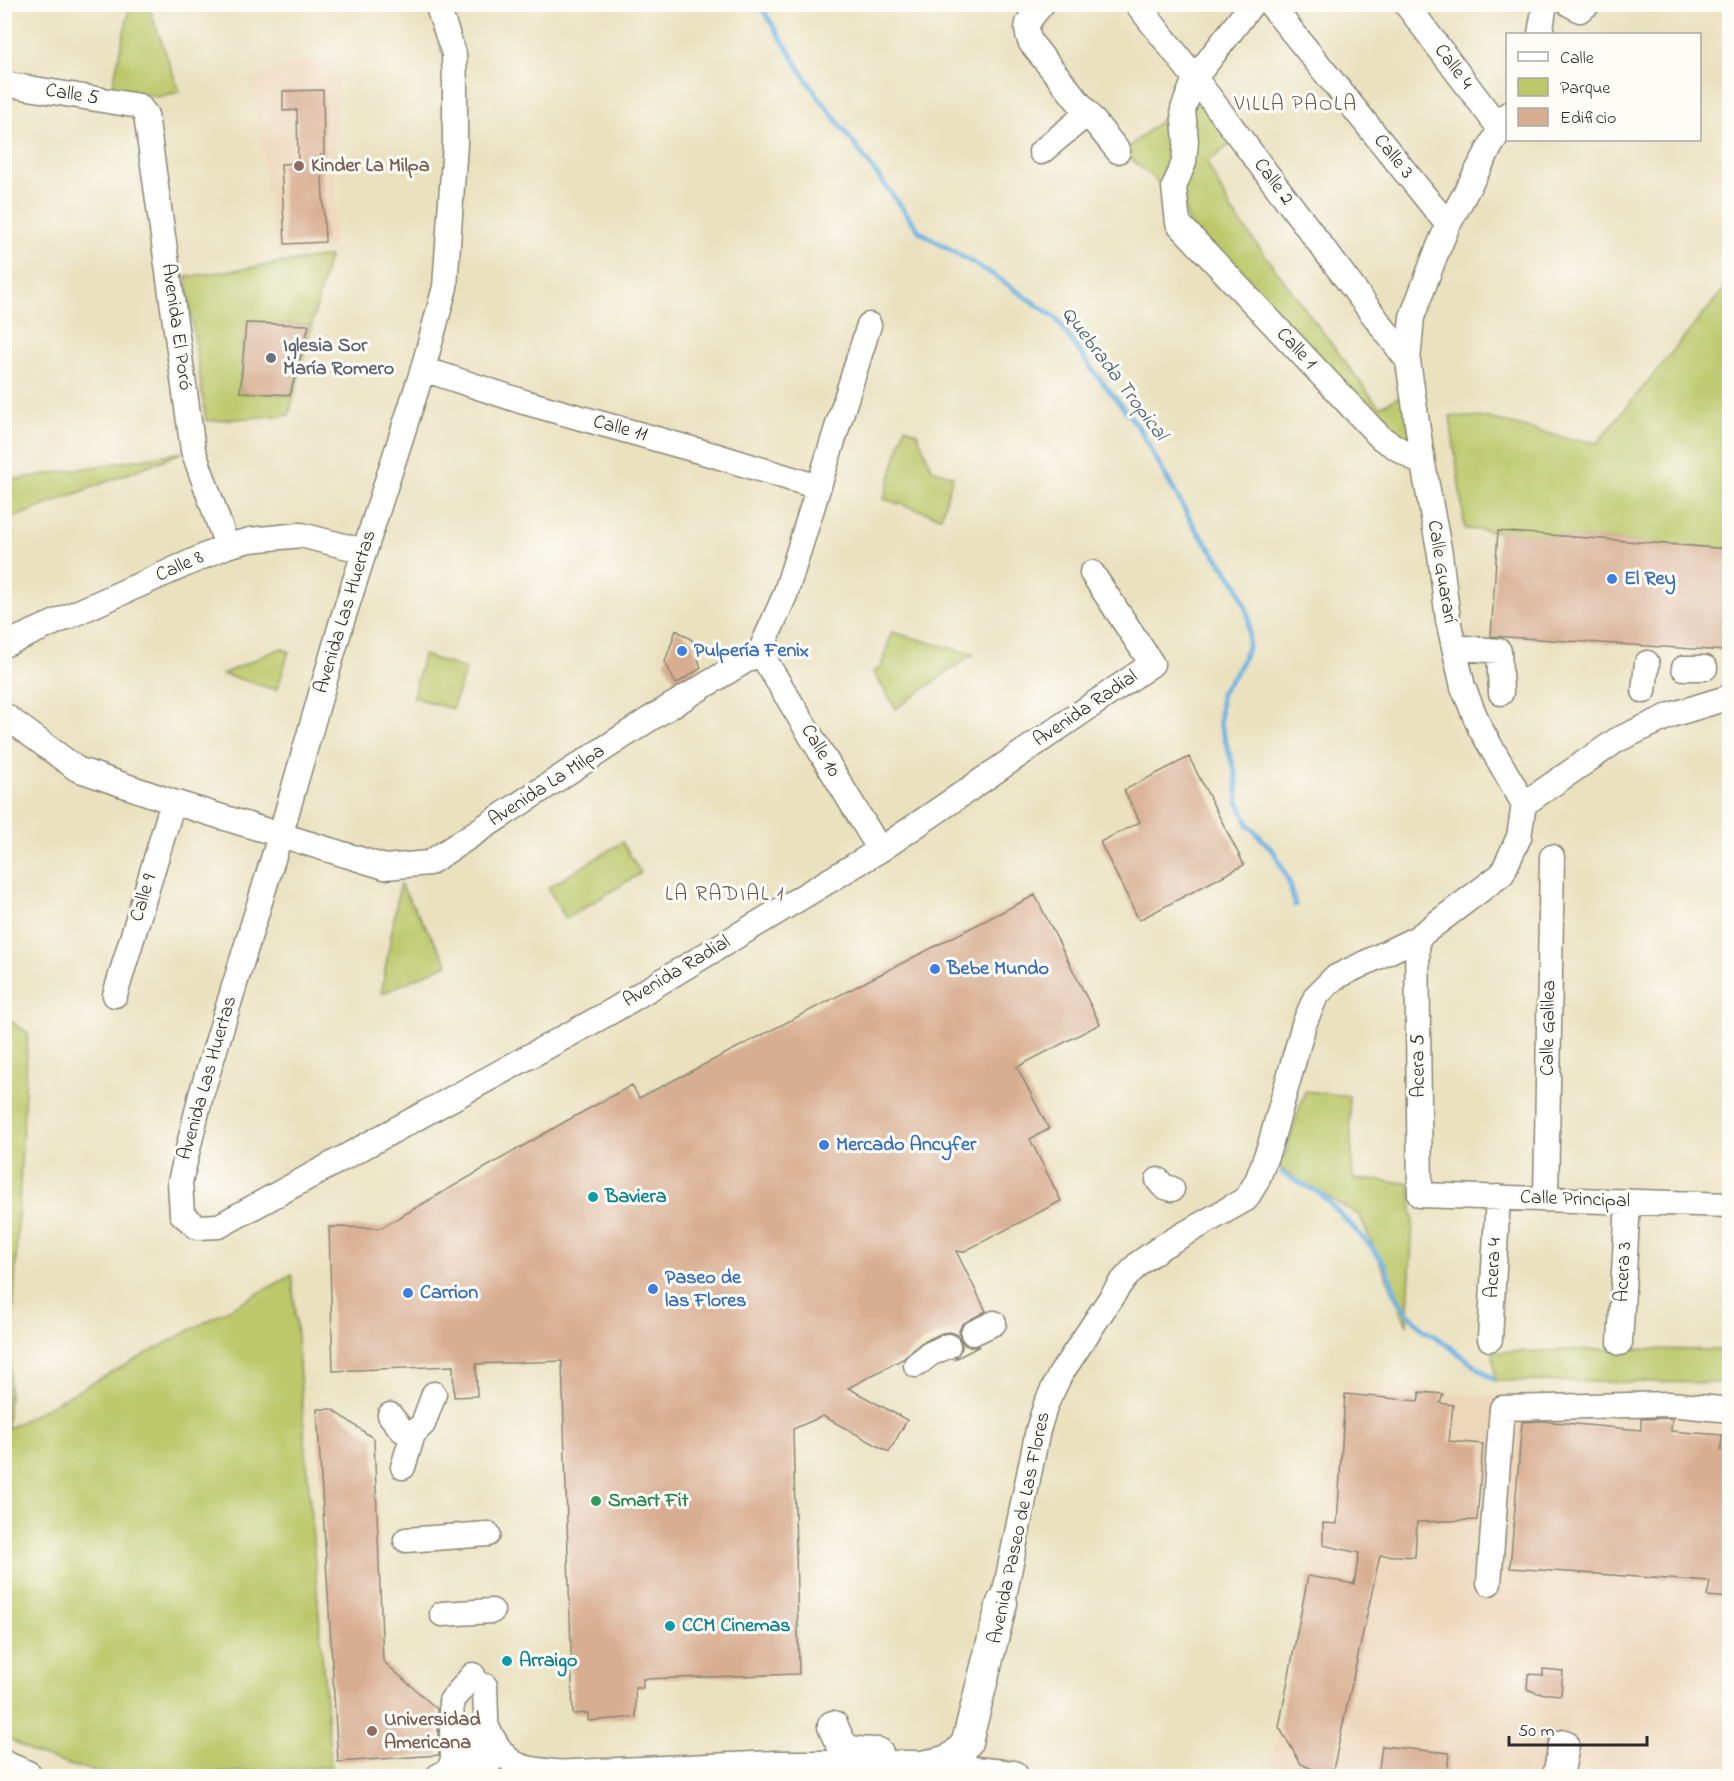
<svg xmlns="http://www.w3.org/2000/svg" width="1734" height="1781" font-family="'Indie Flower',sans-serif">
<style>
.built{fill:#edd7bb}
.green{fill:#bcc86a;stroke:#747a4a;stroke-width:1.5;fill-rule:evenodd}
.lines{fill:none;stroke-linecap:round;stroke-linejoin:round}
.stream{stroke:#69afdf;stroke-width:5}
.building{fill:#d8ae92}
.minor-casing{stroke:#8a8675;stroke-width:27}
.major-casing{stroke:#8a8675;stroke-width:33}
.minor{stroke:#fff;stroke-width:24}
.major{stroke:#fff;stroke-width:30}
.education-dot{fill:#8d6e63;stroke:#fdfcf7;stroke-width:2}
.worship-dot{fill:#6b7280;stroke:#fdfcf7;stroke-width:2}
.shop-dot{fill:#3f7fe0;stroke:#fdfcf7;stroke-width:2}
.culture-dot{fill:#0f9aa8;stroke:#fdfcf7;stroke-width:2}
.leisure-dot{fill:#2e9e5b;stroke:#fdfcf7;stroke-width:2}
.labels{text-anchor:middle;dominant-baseline:central;stroke-width:6;stroke-linejoin:round;paint-order:stroke}
.street-label{font-size:20px;fill:#2b2b2b;stroke:#fdfcf7}
.education-label{font-size:20px;font-weight:bold;fill:#785e54;stroke:#fdfcf7;text-anchor:start}
.worship-label{font-size:20px;font-weight:bold;fill:#5b616d;stroke:#fdfcf7;text-anchor:start}
.shop-label{font-size:20px;font-weight:bold;fill:#366cbe;stroke:#fdfcf7;text-anchor:start}
.culture-label{font-size:20px;font-weight:bold;fill:#0d838f;stroke:#fdfcf7;text-anchor:start}
.leisure-label{font-size:20px;font-weight:bold;fill:#27864d;stroke:#fdfcf7;text-anchor:start}
.neighbourhood-label{font-size:21px;letter-spacing:1.5px;fill:#68594f;stroke:#fdfcf7}
.water-label{font-size:21px;font-style:italic;fill:#41596a;stroke:#fdfcf7}
</style>
<rect width="100%" height="100%" fill="#fdfcf7"/>
<filter id="ink" filterUnits="userSpaceOnUse"><feTurbulence type="fractalNoise" baseFrequency=".0167" numOctaves="2"/><feDisplacementMap in="SourceGraphic" scale="12" xChannelSelector="R" yChannelSelector="G"/><feConvolveMatrix kernelMatrix="1 2 1 2 8 2 1 2 1" color-interpolation-filters="sRGB"/></filter>
<filter id="wash" filterUnits="userSpaceOnUse"><feTurbulence type="fractalNoise" baseFrequency=".008" numOctaves="4" result="noise"/><feDisplacementMap in="SourceGraphic" scale="24" xChannelSelector="R" yChannelSelector="G"/><feGaussianBlur stdDeviation="1.35" result="paint"/><feColorMatrix in="noise" values="0 0 0 0 0 0 0 0 0 0 0 0 0 0 0 0 0 1.4 0 .05"/><feComposite in="paint" operator="in"/></filter>
<g filter="url(#wash)">
<rect width="100%" height="100%" fill="#eae1bf"/>
<path class="built" d="M332 52 338 84 333 248 278 257 250 78Z
M1729 609V671L1724 673 1725 651Z
M1345 1380 1498 1398 1729 1396V1776H1270Z"/>
<path class="green" d="M130 5H148L180 92 157 97 112 89Z
M1198 95 1233 143 1207 162 1231 210 1379 407 1403 395 1413 448 1384 435 1187 222 1181 189 1189 113Z
M1176 108 1182 140 1167 190 1123 152Z
M329 256 289 415 206 421 186 277ZM246 323 309 325 290 395 240 392Z
M1729 283V549L1465 529 1450 416 1489 418 1565 438 1597 443Z
M905 427 917 433 932 469 953 476 941 517 884 499Z
M184 452 5 521V481Z
M892 632 973 654 896 709 873 672 881 667Z
M281 648 289 651 277 690 222 674Z
M423 655 466 669 452 709 413 697Z
M622 842 641 873 566 919 548 888Z
M400 884 448 964 381 994Z
M5 1017 28 1033 7 1429 292 1275 331 1767 173 1776 115 1775 73 1766 33 1753 5 1736Z
M1305 1091 1349 1096 1353 1179 1410 1183 1413 1223 1407 1325 1360 1216 1277 1167 1286 1152Z
M1622 1349 1729 1350V1383L1495 1381 1493 1352Z"/>
<g class="lines">
<path class="stream" d="M756 4 765 13 810 85 920 232 992 274 1056 318 1091 368 1137 425 1195 528 1237 584 1249 617 1248 648 1238 669 1221 693 1220 723 1236 775 1238 801 1248 824 1275 853 1289 882 1295 905
M1282 1173 1321 1194 1370 1245 1385 1265 1397 1297 1408 1313 1424 1330 1436 1337 1493 1379"/>
</g>
<g id="blocks">
<path class="building" d="M323 90 324 155H321L325 242 285 244 281 164 298 163 297 110 283 111V91Z
M246 323 309 325 290 395 240 392Z
M1498 531 1730 549V609L1725 651 1491 636Z
M676 630 692 640 701 668 676 684 665 662Z
M1189 757 1244 865 1139 920 1100 842 1140 822 1124 790Z
M1035 895 1100 1024 1017 1067 1049 1129 1030 1139 1061 1201 963 1252 956 1251 986 1311 962 1324 959 1331 960 1339 956 1334 950 1332 942 1333 921 1343 903 1359 848 1388 907 1420 889 1452 823 1416 793 1429 799 1674 643 1679V1688H635L636 1717 588 1721V1713L573 1714 562 1361 476 1364 477 1396 454 1397 453 1366 333 1371 329 1227 381 1228 568 1120 632 1085 639 1098Z
M961 1340 965 1345 971 1347 980 1346 955 1359 962 1348Z
M1420 1392 1443 1394 1440 1403 1453 1405 1449 1441 1483 1444 1477 1520 1417 1522 1415 1557 1380 1555 1333 1770 1319 1772 1301 1764 1279 1727 1308 1576 1354 1584 1359 1553 1323 1545V1523L1337 1524 1345 1394 1418 1401Z
M317 1409H332L374 1439 383 1661 437 1709 439 1755 338 1762Z
M1669 1418 1672 1419 1671 1431 1722 1435 1721 1450H1730V1598L1707 1596 1710 1582 1510 1568 1522 1422 1542 1421 1641 1430V1419Z
M1543 1669 1563 1671 1561 1695 1537 1693 1527 1689 1528 1674 1543 1675Z
M1382 1746 1449 1753 1447 1776H1378Z"/>
</g>
</g>
<g filter="url(#ink)">
<use href="#blocks" fill-opacity="0" stroke="#8a8675" stroke-width="1.5"/>
<g class="lines">
<g class="minor-casing">
<path id="minor" d="M437 4 454 54 455 87V144L445 287 423 369 342 621 280 836 201 1095 180 1182 182 1214 197 1227 219 1226 614 1010 880 850 1152 664 1092 573
M1042 4C1030 19 1022 24 1031 43L1118 151
M1137 4 1195 78 1408 361
M1252 4 1195 78 1183 109 1186 141 1184 162 1174 187 1178 223 1381 438 1423 464
M1270 4 1448 225
M1406 4 1500 129
M1569 4 1580 10 1588 4
M1540 34 1545 4
M4 84 139 106 146 115 193 450 227 546
M1508 114 1448 225 1435 256 1412 317 1408 361 1423 464 1440 554 1448 620 1463 687 1480 728 1524 804
M1041 152 1088 113
M423 369 524 402 717 456 818 487
M4 645 227 546 250 540 301 535 364 551
M1454 647 1499 651 1501 693
M760 652 880 850
M1684 668H1705
M1644 691 1647 663
M4 715 77 769 173 802 385 867 429 863 648 720 760 652 785 595 869 325
M1524 804 1617 740 1671 715 1730 697
M1417 938 1420 1195 1730 1205
M115 995 173 802
M1158 1180 1163 1186 1172 1189
M1546 1199 1552 857
M973 1333 994 1323
M1490 1339 1498 1197
M1620 1343 1628 1202
M916 1365 930 1354 948 1346
M390 1415 402 1430 413 1434 423 1424 434 1394
M403 1467 413 1434
M406 1540 488 1534
M1489 1583 1502 1408 1670 1404 1730 1410
M442 1614 492 1611
M999 1621 1038 1430 1046 1404 1060 1375 1120 1284 1139 1263 1163 1246 1246 1199 1257 1181 1270 1145 1304 1024 1316 996 1334 978 1417 938 1502 874 1519 837 1524 804
M485 1686 488 1776
M486 1725C509 1774 521 1767 570 1774
M467 1734 470 1776
M438 1776 449 1770 453 1759 451 1701 473 1675"/>
</g>
<g class="major-casing">
<path id="major" d="M833 1726C844 1755 850 1752 878 1753
M926 1765C946 1762 956 1759 967 1742L1002 1603
M4 1766 27 1776
M551 1776 777 1766H916L1013 1776
M1558 1776 1564 1745"/>
</g>
<use href="#minor" class="minor"/>
<use href="#major" class="major"/>
</g>
</g>
<g class="education-dot">
<circle cx="299" cy="166" r="6"/>
<circle cx="372" cy="1731" r="6"/>
</g>
<circle class="worship-dot" cx="271" cy="358" r="6"/>
<g class="shop-dot">
<circle cx="1612" cy="579" r="6"/>
<circle cx="682" cy="651" r="6"/>
<circle cx="935" cy="969" r="6"/>
<circle cx="824" cy="1145" r="6"/>
<circle cx="653" cy="1289" r="6"/>
<circle cx="408" cy="1293" r="6"/>
</g>
<g class="culture-dot">
<circle cx="593" cy="1197" r="6"/>
<circle cx="670" cy="1626" r="6"/>
<circle cx="507" cy="1661" r="6"/>
</g>
<circle class="leisure-dot" cx="596" cy="1501" r="6"/>
<g class="labels">
<g class="street-label">
<text transform="translate(1453 67) rotate(53)">Calle 4</text>
<text transform="translate(72 95) rotate(9)">Calle 5</text>
<text transform="translate(1393 157) rotate(51)">Calle 3</text>
<text transform="translate(1273 182) rotate(53)">Calle 2</text>
<text transform="translate(176 327) rotate(82)">Avenida El Poró</text>
<text transform="translate(1296 349) rotate(47)">Calle 1</text>
<text transform="translate(620 429) rotate(15)">Calle 11</text>
<text transform="translate(180 567) rotate(-24)">Calle 8</text>
<text transform="translate(1441 572) rotate(81)">Calle Guararí</text>
<text transform="translate(346 612) rotate(-73)">Avenida Las Huertas</text>
<text transform="translate(1086 709) rotate(-34)">Avenida Radial</text>
<text transform="translate(820 751) rotate(59)">Calle 10</text>
<text transform="translate(547 786) rotate(-33)">Avenida La Milpa</text>
<text transform="translate(144 898) rotate(-73)">Calle 9</text>
<text transform="translate(677 972) rotate(-31)">Avenida Radial</text>
<text transform="translate(1549 1028) rotate(-89)">Calle Galilea</text>
<text transform="translate(1419 1066) rotate(-91)">Acera 5</text>
<text transform="translate(208 1078) rotate(-74)">Avenida Las Huertas</text>
<text transform="translate(1575 1200) rotate(2)">Calle Principal</text>
<text transform="translate(1494 1268) rotate(-87)">Acera 4</text>
<text transform="translate(1624 1272) rotate(-87)">Acera 3</text>
<text transform="translate(1020 1528) rotate(-78)">Avenida Paseo de Las Flores</text>
</g>
<g class="education-label">
<text x="311" y="166">Kinder La Milpa</text>
<text x="384" y="1720">Universidad<tspan x="384" dy="23">Americana</tspan></text>
</g>
<g class="worship-label">
<text x="283" y="346">Iglesia Sor<tspan x="283" dy="23">María Romero</tspan></text>
</g>
<g class="shop-label">
<text x="1624" y="579">El Rey</text>
<text x="694" y="651">Pulpería Fenix</text>
<text x="947" y="969">Bebe Mundo</text>
<text x="836" y="1145">Mercado Ancyfer</text>
<text x="665" y="1278">Paseo de<tspan x="665" dy="23">las Flores</tspan></text>
<text x="420" y="1293">Carrion</text>
</g>
<g class="culture-label">
<text x="605" y="1197">Baviera</text>
<text x="682" y="1626">CCM Cinemas</text>
<text x="519" y="1661">Arraigo</text>
</g>
<g class="leisure-label">
<text x="608" y="1501">Smart Fit</text>
</g>
<g class="neighbourhood-label">
<text x="1296" y="105">VILLA PAOLA</text>
<text x="725" y="895">LA RADIAL 1</text>
</g>
<g class="water-label">
<text transform="translate(1114 374) rotate(53)">Quebrada Tropical</text>
</g>
</g>
<rect width="1734" height="1781" fill="none" stroke="#fdfcf7" stroke-width="24"/>
<rect x="1506" y="33" width="195" height="108" fill="#fdfcf7" stroke="#a9a8a5" stroke-width="1.5"/>
<rect x="1518" y="52" width="30" height="9" fill="#ffffff" stroke="#a9a8a5" stroke-width="1.5"/>
<text x="1560" y="63" font-size="18" fill="#2b2b2b">Calle</text>
<rect x="1518" y="78" width="30" height="18" fill="#bcc86a" stroke="#a9a8a5" stroke-width="1.5"/>
<text x="1560" y="93" font-size="18" fill="#2b2b2b">Parque</text>
<rect x="1518" y="108" width="30" height="18" fill="#d8ae92" stroke="#a9a8a5" stroke-width="1.5"/>
<text x="1560" y="123" font-size="18" fill="#2b2b2b">Edificio</text>
<path d="M1509 1736v9h138v-9" fill="none" stroke="#2b2b2b" stroke-width="3"/>
<text x="1518" y="1736" font-size="18" fill="#2b2b2b" stroke="#fdfcf7" stroke-width="4.5" paint-order="stroke">50 m</text>
</svg>
